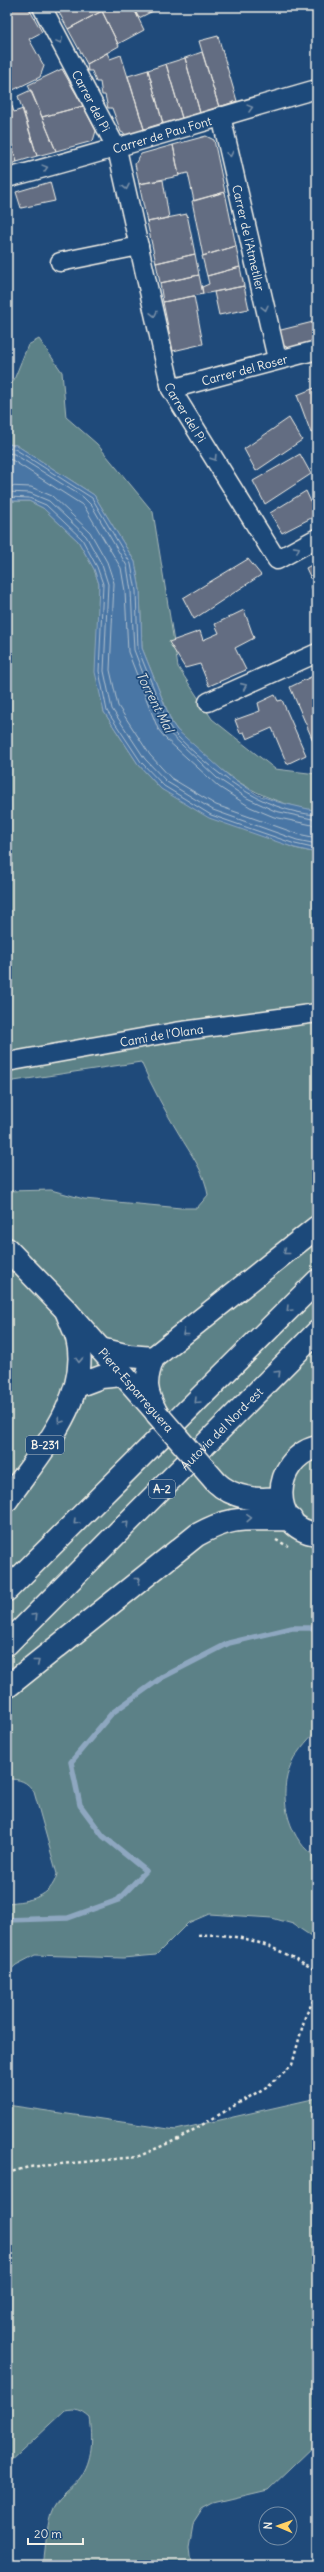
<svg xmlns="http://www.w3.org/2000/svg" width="324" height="2572" font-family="Delius,sans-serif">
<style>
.green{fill:#5c8187;stroke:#a8b9b8}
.water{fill:#4a76a5;stroke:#8ea7c0}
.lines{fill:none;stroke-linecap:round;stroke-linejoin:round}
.shore{stroke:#b0c0cd;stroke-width:1}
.stream{stroke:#8ea7c0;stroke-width:5.5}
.building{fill:#636d82;stroke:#f4f1e8}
.street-casing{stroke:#f4f1e8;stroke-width:21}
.secondary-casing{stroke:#f4f1e8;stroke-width:25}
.highway-casing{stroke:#f4f1e8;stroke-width:25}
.path{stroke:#f4f1e8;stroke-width:2.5;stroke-dasharray:3 3;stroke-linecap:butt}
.street{stroke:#1f4a7a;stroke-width:18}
.secondary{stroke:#1f4a7a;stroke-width:22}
.highway{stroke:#1f4a7a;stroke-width:22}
.secondary-bridge-casing{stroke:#f4f1e8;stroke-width:25;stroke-linecap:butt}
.secondary-bridge{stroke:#1f4a7a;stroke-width:22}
.oneway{stroke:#748da6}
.labels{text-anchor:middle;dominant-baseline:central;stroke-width:3.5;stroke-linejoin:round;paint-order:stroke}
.shield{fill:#1f4a7a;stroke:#b4bfc7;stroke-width:1}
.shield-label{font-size:11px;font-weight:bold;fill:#f4f1e8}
.street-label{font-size:12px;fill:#f4f1e8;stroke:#1f4a7a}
.water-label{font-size:13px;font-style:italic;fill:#dadfde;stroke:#1f4a7a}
</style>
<rect width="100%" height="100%" fill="#1f4a7a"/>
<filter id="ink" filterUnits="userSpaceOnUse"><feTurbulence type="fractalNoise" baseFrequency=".025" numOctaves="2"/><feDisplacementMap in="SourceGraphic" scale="8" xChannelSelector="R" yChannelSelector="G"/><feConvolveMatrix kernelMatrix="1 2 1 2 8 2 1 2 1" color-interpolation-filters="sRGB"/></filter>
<g filter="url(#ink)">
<path class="green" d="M39 339 62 372 66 417 97 444 153 512 178 667 212 719 275 769 317 774V811C253 800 223 774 177 730L172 723 142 648 140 590 135 562 94 495 16 445 7 444V385L13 382 28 345Z
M7 501H29L43 508 78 541 94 569 99 584 98 620 104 712 138 764 161 789 294 848 317 853V1730C306 1742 294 1754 289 1770 278 1799 290 1842 317 1858V1940L293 1924 272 1918 209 1914 188 1923 156 1955 123 1958 35 1955 16 1965 7 1973V1903C29 1901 51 1898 57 1874L34 1792C27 1781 20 1779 7 1779V1191L51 1190 84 1199 181 1208H197L208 1195C204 1170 191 1155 179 1134 165 1111 152 1087 141 1062L7 1082Z
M317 2098V2443L268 2490 213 2503 202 2509 193 2523 189 2546 191 2565H43C46 2548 46 2529 51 2513 56 2497 71 2490 80 2478 93 2460 93 2438 90 2418 81 2410 76 2409 65 2411L7 2465V2105L176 2130Z"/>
<path class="water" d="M7 444 16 445 94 495 135 562 140 590 142 648 172 723 177 730 229 776 258 795 278 802 317 811V853L295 848 209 818 161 789 138 764 104 712 95 672 99 584 94 569 78 541 43 508 29 501H7Z"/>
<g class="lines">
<path class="shore" d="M7 448 15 449 92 498 131 564 136 591 138 649 168 724 174 733C213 772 260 811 317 815
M7 453 14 454 83 497 92 506 127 566 131 591 134 650 164 728 217 778 247 798 275 811 317 820
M7 459 12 460 84 506 121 568 125 591 128 652 158 729 166 739 219 787 250 807 274 817 317 826
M7 486 31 487 52 496 90 532 107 562 114 583 110 670 118 706 150 755 171 778 216 805 298 834 317 838
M7 492 30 493 49 501 86 536 102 565 108 584 104 671 112 709 145 759 167 782 213 810 297 840 317 844
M7 497 29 498 46 505 82 539 97 567 103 584 99 671 107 711 141 762 164 786 211 815 295 844 317 849"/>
<path class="stream" d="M7 1920 68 1918 118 1900 146 1871 103 1836 80 1805 71 1762 112 1713 161 1678 229 1643 292 1628H317"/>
</g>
<path class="building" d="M7 7H28L42 32 29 39 44 66 40 77 11 91 12 93 7 96Z
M56 7H100L102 11 68 29Z
M100 7H133L144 30 118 44Z
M133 7H161L139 18Z
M102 11 119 46 87 64 68 29Z
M218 36 237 101 219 107 199 41Z
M202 52 219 107 200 113 185 58Z
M107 53 110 59 121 55 145 132 129 136 121 132 112 108H108L105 95H102L100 82H96L92 71H88L87 64Z
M185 58 200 113 182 118 166 64Z
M166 64 182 118 163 124 148 70Z
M62 69 83 106 42 117 28 85Z
M148 70 163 123 144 129 128 76Z
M31 90 56 151 37 156 18 96Z
M12 106 14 112 23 109 37 156 17 162 7 128V107Z
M83 106 96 131 93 141 56 151 42 117Z
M7 131 17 162 7 165Z
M206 136 214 140 225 192 194 201 188 173 179 175 173 145Z
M173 145 179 176 139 184 135 164 141 154Z
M163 180 169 218 147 222 139 184Z
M50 182 55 201 21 208 16 192Z
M225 192 236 246 203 256 192 201Z
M187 214 195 254 156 263 147 222Z
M236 246 240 267 207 276 202 256Z
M195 254 199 275 160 283 156 263Z
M240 267 244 286 203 294 202 287 209 284 207 276Z
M199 275 203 294 163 302 160 283Z
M244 286 249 309 219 315 214 292Z
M194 296 203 344 173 351 163 302Z
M317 321V342L289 348 280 344 277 331Z
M317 387V430L311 433 297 395Z
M289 418 302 440 256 471 244 449Z
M317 446V463L312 448Z
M300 454 311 474 265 504 253 481Z
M306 491 317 515 282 533 270 513Z
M248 559 261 575 194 619 183 598Z
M317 562V600L311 586 314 585 306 568Z
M244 610 254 638 235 648 246 670 209 686 200 664 185 668 169 642 200 631 203 640 219 633 215 624Z
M317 674V750L290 687Z
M275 695 278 701 282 700 306 755 287 764 272 728 247 739 244 732 240 733 235 720 260 711 258 703Z"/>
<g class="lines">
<g class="street-casing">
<g id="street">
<path id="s1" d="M42 7 117 149 171 389 277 560 317 538"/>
<path id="s2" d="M221 116 277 359"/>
<path id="s3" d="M7 178C111 151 213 118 317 89"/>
<path d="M60 262 139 246"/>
<path id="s4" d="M171 389 317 350"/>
<path d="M208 702 317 653"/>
<path id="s5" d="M7 1062 175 1032 317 1013"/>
</g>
</g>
<g class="secondary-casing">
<path id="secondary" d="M7 1249 66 1310 156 1412
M317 1447C271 1459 268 1528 317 1534
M216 1482C232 1498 260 1502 281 1497"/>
</g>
<g class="highway-casing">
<g id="highway">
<path d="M100 1349 129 1356 153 1358"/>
<path d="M77 1386 101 1377 122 1375"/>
<path d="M157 1414C145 1391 144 1382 153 1358L317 1227"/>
<path d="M7 1500C38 1455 92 1397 77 1338 74 1328 69 1319 66 1310"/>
<path d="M7 1590 317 1281"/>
<path id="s6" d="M7 1644 317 1332"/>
<path d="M7 1687 197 1535C237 1513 249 1521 291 1519"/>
</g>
</g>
<path class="path" d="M276 1540 288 1546
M198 1935C244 1932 278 1948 317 1971
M7 2173 29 2167 137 2157 178 2139 268 2086 292 2065 305 2017 317 1993"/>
<use href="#street" class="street"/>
<use href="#secondary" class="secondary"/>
<use href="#highway" class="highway"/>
<g class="secondary-bridge-casing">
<path id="secondary-bridge" d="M157 1414 216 1482"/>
</g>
<use href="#secondary-bridge" class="secondary-bridge"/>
</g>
<defs><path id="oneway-chevron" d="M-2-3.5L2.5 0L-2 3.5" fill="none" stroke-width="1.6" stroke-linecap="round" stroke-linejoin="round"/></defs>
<g class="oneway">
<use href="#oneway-chevron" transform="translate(60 41) rotate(62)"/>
<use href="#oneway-chevron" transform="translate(250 108) rotate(-15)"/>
<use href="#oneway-chevron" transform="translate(230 154) rotate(77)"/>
<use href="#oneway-chevron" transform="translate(45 168) rotate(-15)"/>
<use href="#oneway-chevron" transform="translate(126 187) rotate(78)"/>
<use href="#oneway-chevron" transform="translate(265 308) rotate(77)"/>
<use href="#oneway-chevron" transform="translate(154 314) rotate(77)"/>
<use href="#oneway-chevron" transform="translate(214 458) rotate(58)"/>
<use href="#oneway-chevron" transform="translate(297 549) rotate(-28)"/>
<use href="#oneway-chevron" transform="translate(244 686) rotate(-24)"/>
<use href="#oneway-chevron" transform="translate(286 1252) rotate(142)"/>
<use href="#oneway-chevron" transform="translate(289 1309) rotate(135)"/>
<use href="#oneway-chevron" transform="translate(185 1333) rotate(142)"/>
<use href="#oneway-chevron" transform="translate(79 1360) rotate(92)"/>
<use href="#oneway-chevron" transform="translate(278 1373) rotate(-45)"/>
<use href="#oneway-chevron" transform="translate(197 1401) rotate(135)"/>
<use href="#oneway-chevron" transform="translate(60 1421) rotate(124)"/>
<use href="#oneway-chevron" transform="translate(249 1518) rotate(-3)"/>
<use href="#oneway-chevron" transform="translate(76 1522) rotate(135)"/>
<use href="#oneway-chevron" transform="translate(126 1524) rotate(-45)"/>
<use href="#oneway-chevron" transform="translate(138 1580) rotate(-39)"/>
<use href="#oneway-chevron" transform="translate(35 1616) rotate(-45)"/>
<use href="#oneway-chevron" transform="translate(37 1662) rotate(-39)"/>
</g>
</g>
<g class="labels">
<g class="shield">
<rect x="26" y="1436" width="38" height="18" rx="3"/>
<rect x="149" y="1480" width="26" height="18" rx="3"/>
</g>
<g class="shield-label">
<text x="45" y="1445">B-231</text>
<text x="162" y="1489">A-2</text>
</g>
<g class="street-label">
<text stroke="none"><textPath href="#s1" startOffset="106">Carrer del Pi</textPath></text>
<text stroke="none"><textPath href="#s3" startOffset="161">Carrer de Pau Font</textPath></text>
<text stroke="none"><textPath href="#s2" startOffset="125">Carrer de l'Atmetller</textPath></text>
<text stroke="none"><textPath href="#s4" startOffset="76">Carrer del Roser</textPath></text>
<text stroke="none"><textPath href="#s1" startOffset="434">Carrer del Pi</textPath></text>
<text stroke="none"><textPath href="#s5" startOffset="157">Camí de l'Olana</textPath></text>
<text transform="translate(136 1390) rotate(49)">Piera-Esparreguera</text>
<text stroke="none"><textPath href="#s6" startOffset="304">Autovia del Nord-est</textPath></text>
</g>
<g class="water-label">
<text transform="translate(155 702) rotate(63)">Torrent Mal</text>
</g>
</g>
<rect width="324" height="2572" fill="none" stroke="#1f4a7a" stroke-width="24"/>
<rect x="12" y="12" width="300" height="2548" fill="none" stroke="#f4f1e8" stroke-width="1.5" filter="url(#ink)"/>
<g transform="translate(278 2526) rotate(272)"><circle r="19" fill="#1f4a7a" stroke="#748da6"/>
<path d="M0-3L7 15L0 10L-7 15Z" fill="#ffd166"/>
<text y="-6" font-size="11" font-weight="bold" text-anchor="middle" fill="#f4f1e8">N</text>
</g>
<path d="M28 2538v6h55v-6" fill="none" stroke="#f4f1e8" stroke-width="2"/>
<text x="34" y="2538" font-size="12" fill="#f4f1e8" stroke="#1f4a7a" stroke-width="3" paint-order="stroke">20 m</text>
</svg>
